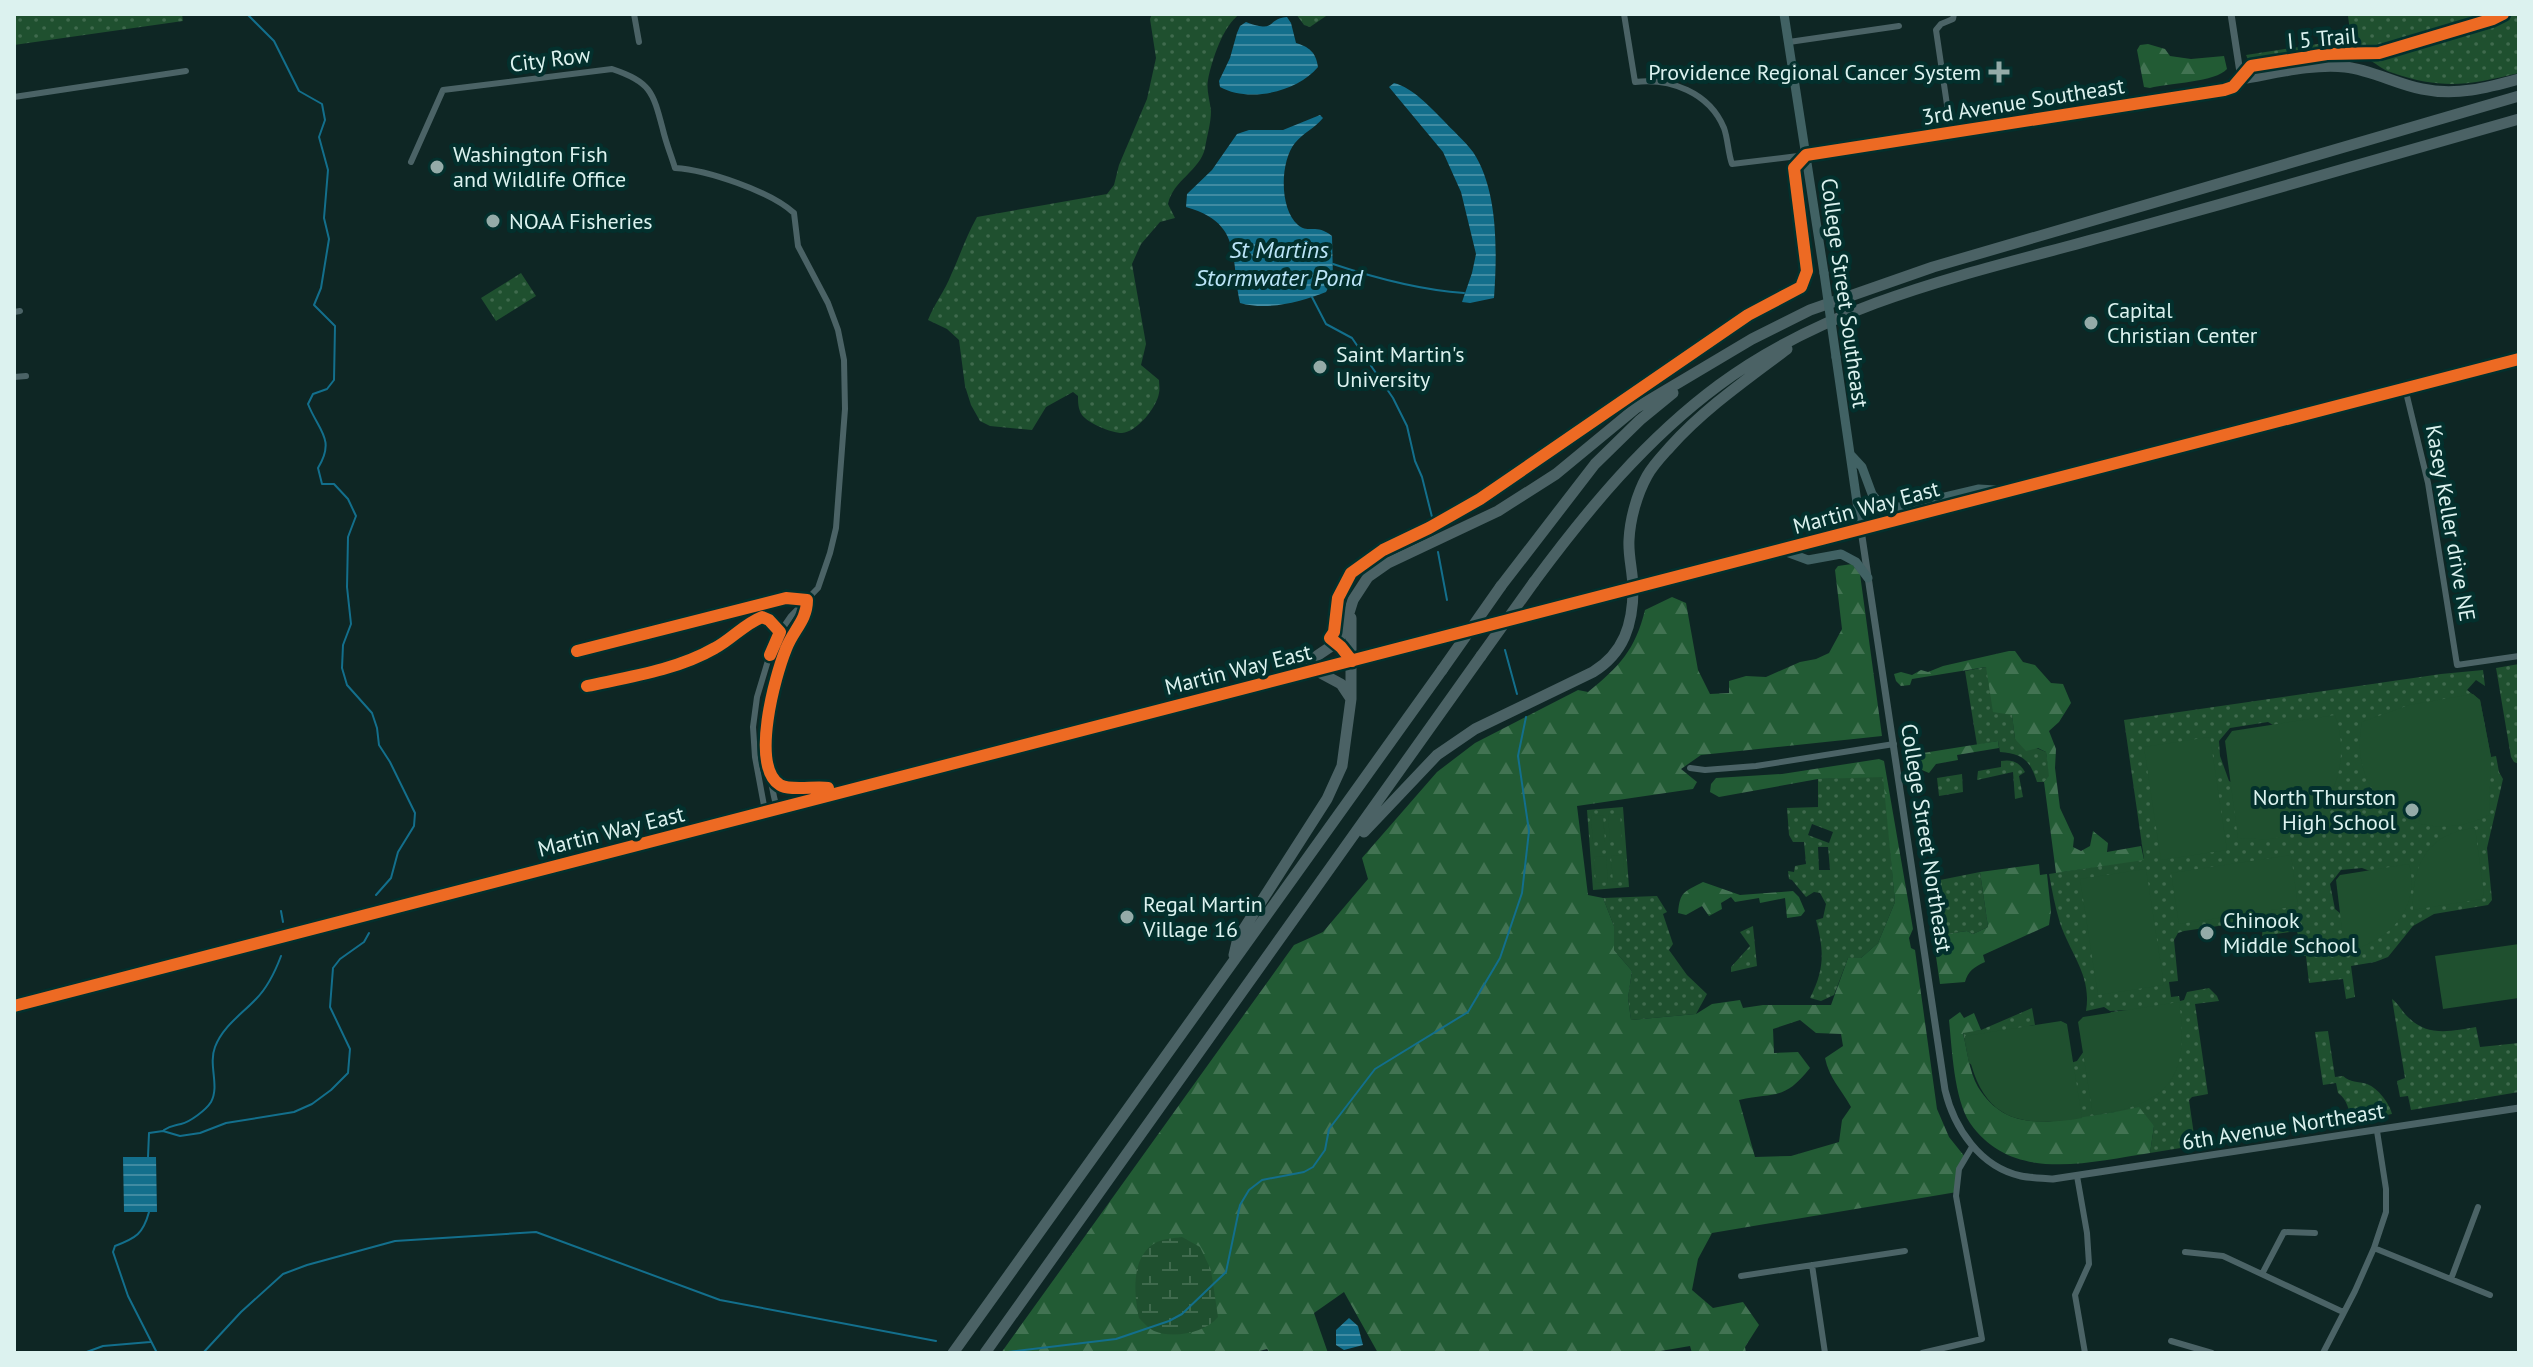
<svg xmlns="http://www.w3.org/2000/svg" width="2533" height="1367" font-family="'PT Sans',sans-serif">
<style>
.green{fill:url(#green-dots);fill-rule:evenodd}
.forest{fill:url(#forest-firs);fill-rule:evenodd}
.wetland{fill:url(#wetland-marsh)}
.pitch{fill:#1f502f}
.water{fill:url(#water-rules)}
.lines{fill:none;stroke-linecap:round;stroke-linejoin:round}
.stream{stroke:#136f8c;stroke-width:2}
.minor{stroke:#4b6366;stroke-width:6}
.tertiary{stroke:#4b6366;stroke-width:7}
.primary{stroke:#416264;stroke-width:9}
.motorway{stroke:#4b6265;stroke-width:11}
.primary-bridge{stroke:#416264;stroke-width:9}
.motorway-bridge{stroke:#4b6265;stroke-width:11}
.cycleway-casing{stroke:#03302d;stroke-width:17}
.cycleway{stroke:#ed6a23;stroke-width:12}
.poi-dot{fill:#94aba8;stroke:#03302d;stroke-width:3}
.labels{text-anchor:middle;dominant-baseline:central;stroke-width:8;stroke-linejoin:round;paint-order:stroke}
.street-label{font-size:22px;fill:#dcf2ef;stroke:#03302d}
.poi-label{font-size:22px;fill:#dcf2ef;stroke:#03302d;text-anchor:start}
.water-label{font-size:24px;font-style:italic;fill:#bbe5f8;stroke:#03302d}
</style>
<defs>
<pattern id="green-dots" width="8" height="8" patternUnits="userSpaceOnUse" patternTransform="scale(2)"><rect width="8" height="8" fill="#1f502f"/><path d="M2 2h.1M6 6h.1" fill="none" stroke="#3f6a4d" stroke-width="1.8" stroke-linecap="round"/></pattern>
<pattern id="forest-firs" width="22" height="20" patternUnits="userSpaceOnUse" patternTransform="scale(2)"><rect width="22" height="20" fill="#225b34"/><path d="M5 1l3.5 6h-7zM16 11l3.5 6h-7z" fill="#427352"/></pattern>
<pattern id="wetland-marsh" width="20" height="14" patternUnits="userSpaceOnUse" patternTransform="scale(2)"><rect width="20" height="14" fill="#1f502f"/><path d="M1 5h8M5 5V1M11 12h8M15 12V8" fill="none" stroke="#3f6a4d"/></pattern>
<pattern id="water-rules" width="6" height="5" patternUnits="userSpaceOnUse" patternTransform="scale(2)"><rect width="6" height="5" fill="#136f8c"/><path d="M0 2.5h6" fill="none" stroke="#408ba2"/></pattern>
</defs>
<rect width="100%" height="100%" fill="#0e2624"/>
<path class="green" d="M14 14H182L183 21 14 45Z
M1152 14H1240C1223 25 1212 60 1208 80 1206 89 1210 101 1211 111 1211 123 1207 136 1205 148 1200 171 1173 180 1168 204L1175 218 1160 222 1141 244 1132 264 1146 344 1141 365 1159 380C1159 384 1160 389 1159 393 1157 407 1137 432 1122 433 1111 433 1088 423 1082 415 1078 409 1078 402 1078 396L1073 392 1046 407 1032 430 990 426 980 421 971 405 965 386 959 340 947 329 928 320C934 304 945 291 951 275 960 256 966 236 977 217L1107 194 1114 185 1119 165 1147 99 1156 58 1150 19Z
M1296 14H1329L1310 27 1304 25Z
M2363 14H2519V73C2469 85 2443 90 2393 73 2381 70 2371 58 2361 57 2321 52 2286 68 2251 66L2246 55 2351 39 2348 16Z
M521 273 536 296 496 321 481 298Z
M2519 664V764L2514 762 2511 757 2496 668Z
M1986 667 2012 714 2015 739 2046 752 2050 777 2044 782H2037C2030 760 2023 754 2000 752L1998 741 1977 745 1965 671Z
M2483 670 2485 686 2476 680 2467 690 2480 700 2491 757 2496 756 2499 772 2503 779 2487 848 2492 900 2488 905 2434 914 2413 926 2388 957 2375 962 2351 966 2355 997 2346 999 2343 979 2309 983 2306 956H2302L2297 931 2262 936 2263 926 2270 922 2268 917C2256 917 2241 916 2232 924L2184 931 2178 933 2174 940 2178 981 2169 982 2171 997 2179 996 2180 1001 2184 1000 2187 992 2209 988 2217 996 2219 1001 2195 1004 2208 1094 2192 1097 2189 1100 2195 1142 2193 1146 2150 1153 2154 1126 2116 1112 2059 1122 1969 1063 1963 1032 1981 1030 2032 1008 2035 1025 2029 1026 2067 1064 2077 1061 2111 1012 2128 1010 2110 1011 2104 1007 2086 1011C2092 976 2071 955 2060 923 2055 907 2052 890 2049 874L2144 859 2124 720 2441 674ZM2268 722 2273 725 2283 739 2244 788 2229 781 2220 756 2219 741 2230 728ZM2362 868 2370 871 2341 914 2335 909 2330 884 2341 870Z
M2001 761C2012 759 2019 762 2025 772L2019 776 2023 797 2015 799 2013 772 1977 780 1978 771 2001 767Z
M1962 774 1963 792 1939 796 1937 778Z
M1875 776 1884 777 1895 902 1878 943 1861 958H1848L1834 995 1821 1001 1810 998C1825 969 1824 950 1816 920L1823 918 1826 904 1820 893 1814 892 1806 897 1792 880 1789 879 1788 871 1794 872 1795 866 1806 864 1804 842H1793L1789 835 1787 808 1818 807V779ZM1812 824 1833 832 1829 843 1808 835ZM1818 847H1828L1830 870H1819Z
M1623 807 1629 887 1593 890 1587 810Z
M1980 872 1988 927 1973 934 1967 931 1933 936 1925 883Z
M1657 896 1667 912 1663 914 1673 944 1669 950 1687 975 1707 994 1696 1014 1631 1020 1628 998 1632 971 1614 950V926L1603 898Z
M1753 926 1757 966 1731 972V967L1750 946 1740 932Z
M2392 999C2399 1004 2402 1012 2409 1018 2428 1037 2452 1031 2476 1027L2480 1047 2519 1043V1092L2411 1110 2408 1096 2400 1097 2397 1081 2405 1078Z
M2328 1031 2335 1077 2343 1076C2351 1083 2357 1081 2367 1084 2378 1088 2390 1104 2392 1114L2353 1121C2348 1110 2348 1100 2338 1093L2336 1083 2323 1085 2315 1032Z"/>
<path class="forest" d="M2148 44 2165 49 2170 56 2191 59 2224 56 2227 69C2216 82 2169 83 2150 88L2144 87 2137 50 2140 45Z
M1852 564 1860 574 1882 736 1701 755 1681 769 1697 782 1693 789 1577 806 1588 895 1603 898 1614 926V950L1632 971 1628 998 1631 1020 1696 1014 1712 1004 1740 1000 1743 1008 1763 1005H1831L1848 958H1861L1878 943 1895 902 1883 777 1818 779 1719 797 1710 792 1711 784 1716 778 1782 774 1879 759 1884 761 1913 929 1909 938 1911 948 1915 950 1937 1109 1949 1137 1965 1157 1959 1169 1957 1192 1712 1233 1698 1259 1692 1290 1713 1308 1743 1302 1759 1325 1745 1347 1746 1353H1692L1690 1346 1649 1353H1378L1344 1292 1314 1313 1328 1353H1270L1267 1349 1252 1353H1001L1294 945 1323 932 1368 879 1362 858 1437 772 1475 743 1578 690 1588 692C1620 666 1635 650 1645 610L1672 597 1686 603 1698 670 1710 694 1729 693V681L1746 676 1766 677 1800 662 1816 659 1829 653 1842 629 1835 570 1838 566ZM1800 1020 1816 1033 1841 1034 1843 1046 1825 1058C1829 1078 1841 1089 1851 1107L1842 1120 1839 1142 1791 1156 1755 1157 1739 1100C1775 1092 1784 1101 1810 1068L1798 1052 1774 1053 1773 1029Z
M2009 651H2015L2023 662 2035 665 2051 683 2063 684 2071 703 2059 722 2049 731 2056 749 2055 768 2060 808 2074 838 2073 847 2081 851 2090 846 2093 831 2108 843 2107 852 2141 846 2144 860 2056 873 2044 782 2049 776 2046 752 2038 748 2026 751 2015 739 2012 715 1993 712 1986 667 1912 679 1910 685 1901 686 1896 681 1894 674 1901 672 1912 675 1921 670 1928 672 1943 666Z
M1998 741 1999 748 1957 755 1958 760 1936 764 1929 773 1908 764 1906 752 1923 753Z
M2039 864 2040 875 2047 874 2051 911 2049 925 1983 955 1985 962C1974 967 1968 971 1965 982L1940 984 1933 936 1967 931 1973 934 1988 927 1980 872Z
M1703 882 1740 895 1793 891 1799 897 1805 911 1801 916 1787 918 1785 898 1760 903 1759 898 1735 902 1731 897 1721 903 1722 909 1709 916 1702 906 1686 915 1678 913C1680 891 1684 892 1703 882Z
M1960 1012 1964 1018 1974 1013 1981 1030 1963 1033C1967 1050 1969 1071 1978 1087 2005 1131 2047 1123 2090 1116 2107 1113 2123 1111 2139 1107L2154 1126 2150 1153C2090 1162 2012 1184 1970 1123 1954 1099 1952 1049 1949 1020Z"/>
<path class="wetland" d="M1182 1237 1200 1247 1211 1270 1218 1317C1205 1333 1173 1339 1154 1331 1148 1328 1144 1323 1139 1318 1134 1295 1130 1255 1157 1242 1164 1239 1174 1238 1182 1237Z"/>
<path class="pitch" d="M2473 694 2480 700 2491 757 2489 815C2419 850 2346 801 2362 722L2409 705Z
M2335 715C2353 765 2330 824 2276 838 2264 841 2250 838 2238 838L2225 741 2232 731Z
M2210 737 2227 850 2161 860 2144 747Z
M1620 814 1622 841H1610L1608 815Z
M1603 815 1605 842H1593L1591 816Z
M2475 828 2484 894 2481 899 2413 910C2412 866 2426 833 2475 828Z
M1623 855 1625 881 1613 882 1611 856Z
M2291 855 2298 906 2179 924 2171 873Z
M1606 856 1608 882 1596 883 1594 857Z
M2409 864C2421 907 2390 941 2350 950L2342 930 2336 880 2340 875Z
M2146 869 2164 985 2098 995 2080 879Z
M2519 944V998L2443 1009 2435 956Z
M2179 1002C2191 1078 2168 1105 2093 1115L2078 1022 2083 1017Z
M2061 1021 2067 1024 2082 1118C2007 1131 1977 1112 1965 1036Z"/>
<path class="water" d="M1287 17 1291 23 1296 43C1309 47 1316 52 1318 67 1297 92 1249 103 1220 87L1219 81 1230 58 1237 33 1240 26 1246 22C1278 34 1265 19 1287 17Z
M1394 83C1413 88 1429 106 1443 120 1452 130 1465 141 1473 152 1499 191 1497 254 1494 298L1470 303 1462 302 1472 273 1476 254 1461 192 1443 152 1389 87Z
M1320 115 1323 118C1315 128 1303 133 1295 143 1280 161 1279 209 1298 225 1309 234 1316 223 1332 236L1333 278 1326 292C1300 302 1268 311 1240 303 1230 258 1243 223 1186 207L1187 194 1212 170 1237 134 1249 130H1283Z
M123 1157H156L157 1212H124Z
M1349 1318 1358 1326 1363 1345 1344 1350 1336 1345V1330Z"/>
<g class="lines">
<path class="stream" d="M247 14 274 41 299 91 322 104 325 120 319 137 328 170 324 218 329 239 321 288 314 305 335 326 334 380 327 389 313 394 308 404C318 430 336 439 318 468L322 484H334L348 499 356 516 348 537 347 587 351 624 343 645 342 668 347 685 372 713 377 728 379 745 390 762 415 813 414 826 398 852 391 878 376 895
M1333 264C1375 278 1420 290 1464 293
M1312 297 1326 324 1352 338 1393 398 1407 426 1415 461 1422 477 1432 517
M1438 552 1447 600
M1505 650 1517 694
M281 911 283 922
M164 1130C171 1125 173 1126 181 1124 190 1122 206 1110 211 1102 220 1086 208 1065 215 1047 223 1026 242 1014 256 999 268 987 275 972 281 956
M148 1157 149 1133 163 1131 180 1136 200 1133 226 1123 294 1112 312 1104 331 1090 348 1073 350 1049 330 1007 333 968 340 959 364 942 369 933
M149 1212C143 1234 136 1238 115 1246L113 1252 128 1296 157 1353
M1008 1352 1116 1339 1169 1321 1182 1314 1226 1272 1240 1205 1249 1190 1262 1180 1304 1172 1313 1167 1325 1150 1329 1129 1375 1069 1468 1012 1500 958 1522 893 1529 831 1518 756 1526 717
M84 1353 103 1346 150 1342
M203 1353 241 1312 283 1274 307 1265 395 1241 536 1232 720 1300 936 1341"/>
<path class="minor" d="M634 14 639 42
M1624 14 1635 82C1670 78 1709 92 1724 128 1728 139 1728 153 1732 164L1806 155
M1789 42 1899 26
M14 97 186 71
M1951 132 1936 30 1941 24 1953 19 1954 14
M411 162 443 90 612 69C651 82 653 92 663 130 666 143 671 155 675 168 707 170 770 191 794 213L798 246 828 303 838 330 844 360 845 409 836 528 830 553 818 588 791 616 780 632 770 654 757 697 753 727 755 757 765 811
M14 312 20 311
M14 377 26 376
M2405 388 2428 483 2457 665 2519 656
M1690 768 1705 770 1756 766 1894 744
M770 769C773 776 774 782 781 785 786 788 830 788 841 790
M777 809C762 752 764 704 786 650 793 630 807 622 807 600
M2077 1176 2087 1233 2089 1264 2075 1295 2085 1353
M2374 1248 2490 1295
M2185 1252 2223 1256 2343 1312
M1812 1265 1825 1353
M2262 1274 2284 1232 2315 1233
M1741 1276 1905 1251
M2451 1279 2478 1207
M2171 1341 2212 1353
M1922 1353 1982 1339 1956 1196 1959 1169 1972 1147
M2323 1353 2355 1291 2374 1248 2386 1212V1189L2377 1131"/>
<path class="tertiary" d="M1806 155 2233 87 2241 79 2231 14
M1861 530 1945 1090C1954 1128 1980 1167 2021 1176 2031 1178 2043 1178 2053 1179L2519 1108"/>
<path class="primary" d="M1784 14 1824 273
M1836 357 1861 530
M1850 454 1862 467 1872 494 1880 504 1889 508 1907 506 1979 489 1995 490
M1781 550 1808 560 1841 554 1856 562 1868 578
M14 1006 2519 359"/>
<path class="motorway" d="M2241 79C2272 74 2314 63 2345 67 2372 70 2396 84 2422 89 2456 96 2487 88 2519 79
M1534 582C1588 509 1646 439 1719 385 1832 301 1973 273 2106 236 2244 198 2382 159 2519 119
M1501 586 1595 464 1640 420 1673 393
M1315 670 1341 684 1351 699
M1284 678 1336 643 1343 632 1353 600 1368 577 1388 563 1498 511 1556 474 1636 408 1752 339 1810 310 1933 267 2519 96
M1364 832 1437 755 1475 729 1593 672C1624 653 1633 624 1633 589 1633 572 1628 556 1629 540 1630 519 1637 494 1647 476 1653 465 1662 456 1670 447 1704 409 1746 380 1787 349
M1234 955 1238 938 1327 799 1342 766 1351 699V618
M953 1353 1442 670
M985 1353 1481 656"/>
<path class="primary-bridge" d="M1824 273 1836 357"/>
<path class="motorway-bridge" d="M1481 656 1534 582
M1442 670 1501 586"/>
<g class="cycleway-casing">
<path id="cycleway" d="M577 651 786 598 807 600C807 621 793 630 786 649 775 676 750 766 780 785 789 791 816 786 828 788
M1352 661 1341 647 1330 638 1334 632 1338 598 1351 573 1383 550 1429 528 1480 499 1748 315 1801 287 1807 271 1794 168 1806 155 2224 90 2233 87 2251 66 2327 54 2379 53 2493 19 2503 14
M587 686C629 677 677 670 715 648 732 639 744 624 762 617L769 620 780 632 770 655
M14 1006 2519 359"/>
</g>
<use href="#cycleway" class="cycleway"/>
</g>
<g class="poi-dot">
<path d="M1995 60h8v8h8v8h-8v8h-8v-8h-8v-8h8z"/>
<circle cx="437" cy="167" r="8"/>
<circle cx="493" cy="221" r="8"/>
<circle cx="2091" cy="323" r="8"/>
<circle cx="1320" cy="367" r="8"/>
<circle cx="2412" cy="810" r="8"/>
<circle cx="1127" cy="917" r="8"/>
<circle cx="2207" cy="933" r="8"/>
</g>
<g class="labels">
<g class="street-label">
<text transform="translate(2322 38) rotate(-5)">I 5 Trail</text>
<text transform="translate(550 59) rotate(-7)">City Row</text>
<text transform="translate(2023 101) rotate(-9)">3rd Avenue Southeast</text>
<text transform="translate(1845 293) rotate(82)">College Street Southeast</text>
<text transform="translate(1866 507) rotate(-15)">Martin Way East</text>
<text transform="translate(2451 523) rotate(80)">Kasey Keller drive NE</text>
<text transform="translate(1238 669) rotate(-14)">Martin Way East</text>
<text transform="translate(611 831) rotate(-14)">Martin Way East</text>
<text transform="translate(1927 838) rotate(81)">College Street Northeast</text>
<text transform="translate(2283 1126) rotate(-9)">6th Avenue Northeast</text>
</g>
<g class="poi-label">
<text x="1981" y="72" text-anchor="end">Providence Regional Cancer System</text>
<text x="453" y="154">Washington Fish<tspan x="453" dy="25">and Wildlife Office</tspan></text>
<text x="509" y="221">NOAA Fisheries</text>
<text x="2107" y="310">Capital<tspan x="2107" dy="25">Christian Center</tspan></text>
<text x="1336" y="354">Saint Martin's<tspan x="1336" dy="25">University</tspan></text>
<text x="2396" y="797" text-anchor="end">North Thurston<tspan x="2396" dy="25">High School</tspan></text>
<text x="1143" y="904">Regal Martin<tspan x="1143" dy="25">Village 16</tspan></text>
<text x="2223" y="920">Chinook<tspan x="2223" dy="25">Middle School</tspan></text>
</g>
<g class="water-label">
<text x="1279" y="249">St Martins<tspan x="1279" dy="28">Stormwater Pond</tspan></text>
</g>
</g>
<rect width="2533" height="1367" fill="none" stroke="#dcf2ef" stroke-width="32"/>
</svg>
